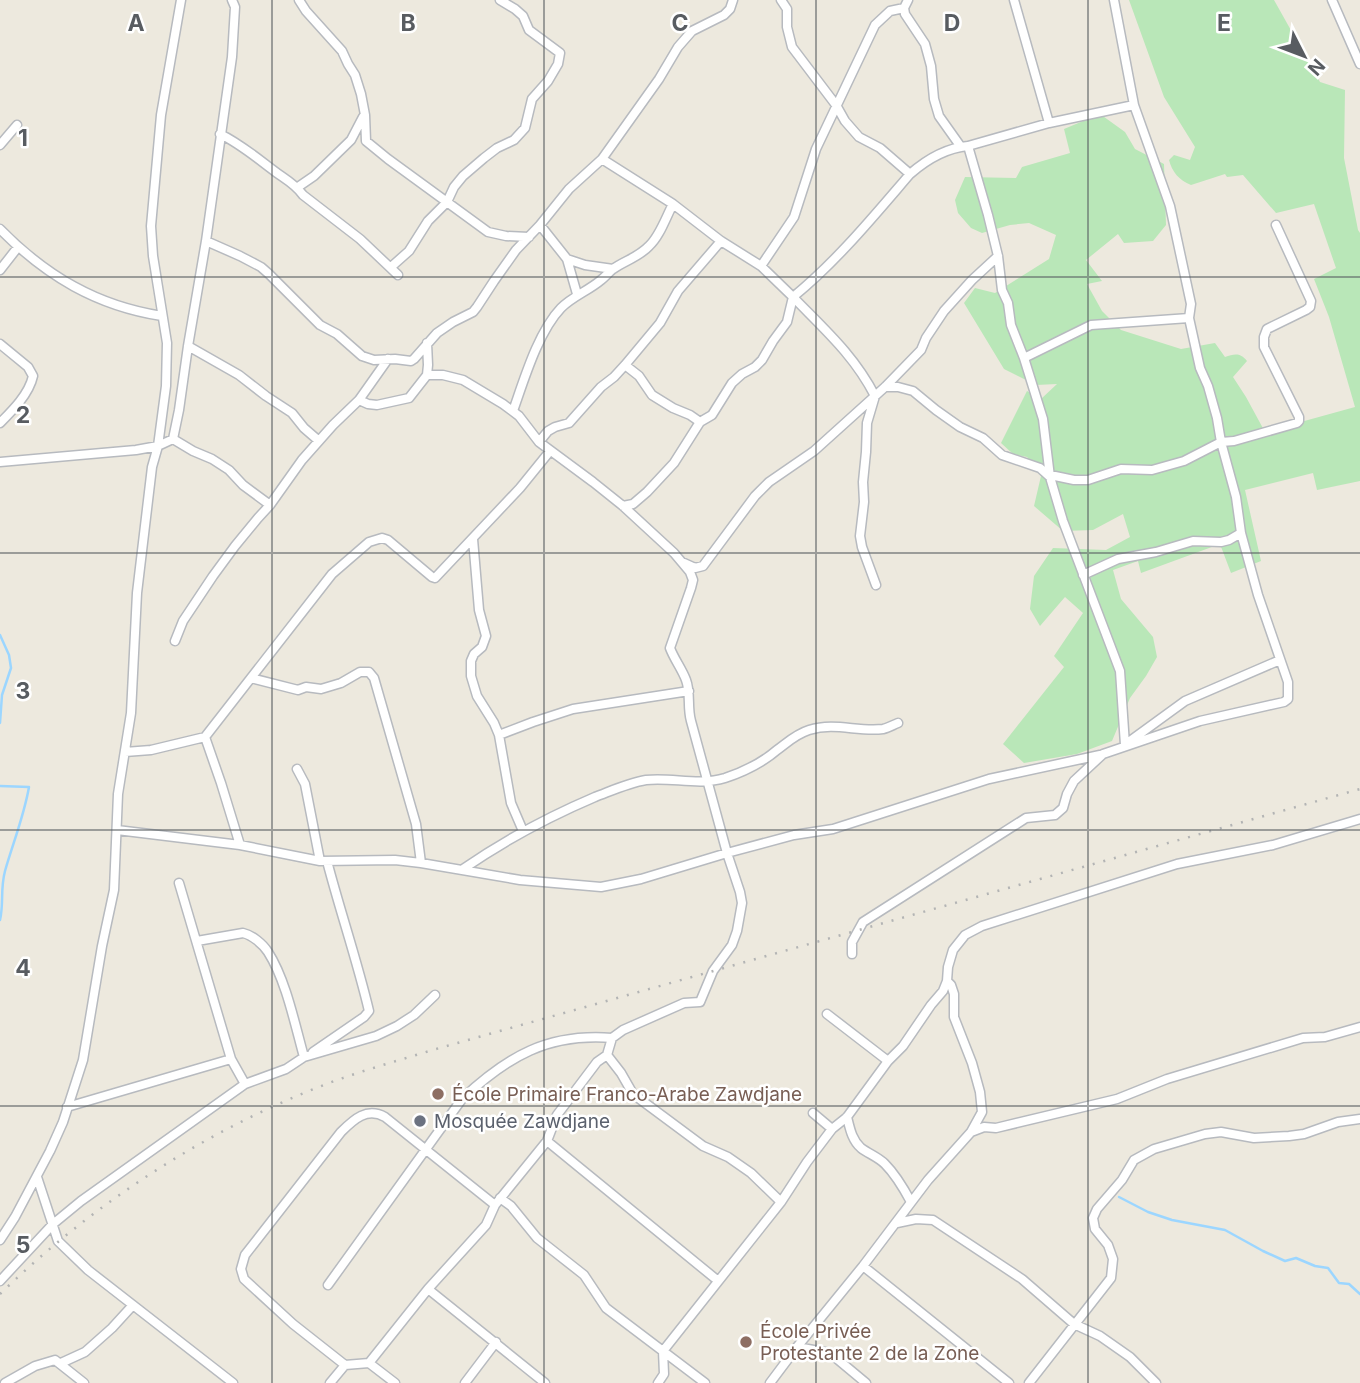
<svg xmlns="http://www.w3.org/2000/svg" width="1360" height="1383" font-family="Inter,sans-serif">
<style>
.green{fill:#b9e7b8}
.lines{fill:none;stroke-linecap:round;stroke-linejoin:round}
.stream{stroke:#9cd6ff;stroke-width:2.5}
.street-casing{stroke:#b7babf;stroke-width:11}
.street{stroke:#fff;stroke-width:8}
.rail{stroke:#b3b4b4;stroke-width:2.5;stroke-dasharray:2 9;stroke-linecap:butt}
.grid{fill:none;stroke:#585c61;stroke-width:2;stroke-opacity:0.55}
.education-dot{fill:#8d6e63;stroke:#fff;stroke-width:2.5}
.worship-dot{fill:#6b7280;stroke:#fff;stroke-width:2.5}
.labels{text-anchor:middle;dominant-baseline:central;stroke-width:5;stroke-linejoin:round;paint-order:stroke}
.education-label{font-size:19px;fill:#785e54;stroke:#fff;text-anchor:start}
.worship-label{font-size:19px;fill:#5b616d;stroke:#fff;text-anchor:start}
.grid-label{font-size:23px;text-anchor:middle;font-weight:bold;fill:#585c61;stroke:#fff;stroke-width:5;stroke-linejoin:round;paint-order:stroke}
</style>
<rect width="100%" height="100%" fill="#ede9de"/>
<path class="green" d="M1129 0H1274L1320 82 1345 90 1344 158 1358 230 1360 233V481L1317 490 1313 473 1245 490 1261 561 1231 573 1220 544 1141 573 1138 561 1113 570 1121 599 1153 637 1157 657 1146 676 1130 698 1112 741 1077 754 1024 763 1003 744 1064 667 1054 656 1083 613 1065 597 1040 626 1030 609 1034 576 1053 548 1106 550 1130 537 1123 514 1093 530 1063 531 1034 506 1041 476 1027 457 1013 454 1001 443 1027 391 1041 399 1057 384 1036 385 1004 369 964 303 975 288 995 293 1049 259 1056 235 1029 223 1010 225 982 233 971 228 958 213 955 200 965 177 1016 178 1022 167 1070 153 1064 129 1100 114 1125 132 1135 149 1164 164 1166 225 1153 241 1124 243 1118 234 1086 260 1102 281 1087 284 1102 311 1121 330 1181 349 1215 343 1225 357C1234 354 1240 352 1247 361L1233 377 1246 397 1265 432 1355 407 1329 317 1314 279 1336 268 1314 204 1276 213 1243 175 1227 177 1225 174 1191 185C1179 180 1172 172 1169 160L1174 155 1190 160 1195 147 1164 97Z"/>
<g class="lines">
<path class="stream" d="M0 635 9 655 11 668 2 695 0 723
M0 786 29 787C24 816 13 843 5 871 0 890 4 903 0 920
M1119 1197 1148 1212 1172 1220 1225 1230 1263 1251 1285 1261 1296 1258 1315 1266 1328 1268 1339 1283 1349 1284 1360 1294"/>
<g class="street-casing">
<path id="street" d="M299 0 306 11 342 51 348 64 355 75 361 94 365 115 366 141 388 159 488 232 506 236 529 237
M781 0 787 9V27L792 47 836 105 845 121 859 137 880 148 910 174
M908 0 904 8 905 14 925 44 931 66 934 99 939 116 961 147
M1014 0 1049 123
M1332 0 1360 64
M220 134C241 144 258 159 277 173 287 180 296 185 303 195L360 239 398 275
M0 145 17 125
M968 146 988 215 998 256 1002 290 1008 303 1011 325 1024 358 1091 325 1189 318
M602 159 673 204
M298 187 314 176 351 140 363 117
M540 225 567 259 577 294
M0 229C46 276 97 306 162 316
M206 241 240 256 261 267 269 274 320 325 337 334 362 356 374 360 395 359 411 361 414 359 437 333 453 322 473 312 477 307 494 281 516 250 540 225 569 189 602 159 659 79 678 47 692 31 724 15 730 9 733 0
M567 259 585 265 613 269
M761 266 794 217 816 149 875 25 890 11 904 8
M391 267 409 251 428 221 447 202 454 187 463 176 484 158 497 148 514 140 525 128 532 99 548 81 558 64 560 53 529 30 523 16 515 9 500 0
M0 270 18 247
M793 297C824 329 854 355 875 396L867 423 866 452 863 482 864 502 860 536 862 547 876 585
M0 344 28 367 33 376C29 394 13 410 0 423
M188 346 239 375 266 396 292 413 304 428 319 441
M1024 358 1043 419 1050 477 1055 476 1074 480H1088L1121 469 1152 470 1184 461 1221 442 1234 441 1297 423 1299 421V417L1264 347V337L1267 329 1306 310 1310 307 1311 301 1276 225
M625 365 639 376 652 395 673 408 690 415 700 422
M885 387H898L913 391 936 410 960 427 983 438 1002 455 1040 468 1050 477 1063 521 1120 671 1125 745
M359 400 368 404 377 405 409 398 427 375 428 365 427 343
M513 411C524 380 538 332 561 308 573 296 588 291 601 280 605 277 608 273 613 269 624 261 639 257 649 246 660 236 666 217 673 204L721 241 761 266 793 297C837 261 873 217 910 174 926 160 946 148 968 146L1049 123 1134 105
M173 439 193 451 212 459 229 470 243 485 270 505
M539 442 548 431 555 427 569 423 601 387 614 377 625 365 660 323 678 291 721 241
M0 462 136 450 158 446 173 439 179 410 188 346 206 241 232 57 235 7 232 0
M623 506 633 504 647 492 674 463 700 422 712 415 732 383 742 374 755 367 762 360 773 341 787 322 793 297
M473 539 479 610 486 636 482 647 474 654 471 661V676L477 696 494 723 499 735 511 803 523 831
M684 563 695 568 703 566 755 496 769 482 814 451 885 387 921 350 926 338 944 311 972 280 998 256
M1083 575 1118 559 1156 552 1193 541 1221 542 1229 540 1241 533
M175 641 183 621 213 576 235 546 258 518 270 505 302 460 333 425 359 400 388 359
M251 678 298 690 306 687 321 689 341 683 360 672H369L374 678 416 824 421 863
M499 735 533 722 573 709 689 691
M205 737 221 783 240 845
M1130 741 1185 701 1280 660
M125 752 151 750 205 737 332 574 369 542 382 538 388 540 432 577 435 578 520 488 550 451
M297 769 305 784 320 861
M117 830 240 845 320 861 395 860 421 863 520 880 601 887 641 879 727 853 794 835 833 829 989 779 1100 755
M463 869C505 840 548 817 595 797 611 791 628 783 646 780 672 777 699 786 725 778 743 772 763 762 777 750 788 742 796 734 809 730 835 722 857 732 883 729 888 728 893 725 898 723
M179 883 231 1059 245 1084
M197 941 243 933C252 935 263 944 268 952 286 980 295 1025 304 1057
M852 954V942L863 922 1026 818 1055 815 1063 808 1067 794 1074 781 1103 754 1200 721 1284 702 1288 699V682L1258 595 1241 533 1236 497 1221 442 1217 418 1208 386 1200 368 1189 318 1191 304 1170 206 1134 105 1114 0
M947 981 951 985 954 994V1017L972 1063 980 1092 982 1112 971 1132
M827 1014 888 1061
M313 1052 364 1017 369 1011C357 960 340 911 327 861
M607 1055 621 1073 633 1094 703 1146 728 1157 751 1173 781 1202
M67 1107 231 1059
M813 1113 832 1129
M847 1117C850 1129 852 1140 861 1148 869 1154 878 1157 885 1164 896 1175 904 1189 911 1202
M547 1141 717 1280
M37 1177 58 1241 88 1270 233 1383
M500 1198 511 1206 537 1238 584 1275 606 1308 705 1383
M897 1223 916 1219 933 1220 1022 1279 1074 1324 1100 1336 1130 1357 1156 1383
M0 1240 15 1217 50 1151 63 1122 83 1060 102 946 114 890 118 794 131 713 137 593 152 467 158 446 166 386 167 343 153 256 151 226 161 115 181 0
M863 1266 1009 1383
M0 1281 53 1224 81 1201 245 1084 286 1069 304 1057 376 1036 397 1026 414 1015 435 995
M328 1285 462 1099C508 1056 548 1033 612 1038
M428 1289 545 1383
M797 1347 830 1353 866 1383
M61 1363 85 1352 112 1328 133 1305
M369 1363 428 1289 486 1225 495 1205 547 1141 557 1115 597 1062 607 1055 612 1038 623 1030 684 1003 700 1002 713 971 732 945 737 931 742 903 740 892 727 853 691 721C687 707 691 693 686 680 682 669 674 659 670 648L691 588 693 580 690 572 674 553 623 506 593 482 539 442 519 416 503 404 463 380 443 375H427
M5 1383 35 1366 55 1360 84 1383
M330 1383 345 1365
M395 1383 369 1363 345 1365 293 1324 244 1279 241 1269 245 1255 341 1132C354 1119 367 1107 385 1117L495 1205
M465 1383 496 1342
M658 1383 664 1374 663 1351 781 1202 807 1162 832 1129 847 1117 888 1061 903 1046 931 1005 943 991 947 981 948 967 953 950 965 935 982 926 1177 864 1273 845 1360 819
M770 1383 797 1347 863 1266 928 1180 971 1132 984 1127 996 1128 1117 1099 1167 1079 1303 1038 1325 1037 1360 1027
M1029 1383 1111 1278 1113 1259 1108 1245 1095 1229 1093 1218 1097 1209 1122 1180 1134 1160 1154 1149 1205 1134 1221 1132 1254 1138 1289 1136 1304 1134 1338 1122 1360 1119"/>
</g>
<use href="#street" class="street"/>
<path class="rail" d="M0 1294C95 1202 206 1130 329 1083 364 1070 400 1060 436 1049L1360 789"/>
</g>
<path class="grid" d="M272 0V1383M544 0V1383M816 0V1383M1088 0V1383M0 277H1360M0 553H1360M0 830H1360M0 1106H1360"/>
<g class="education-dot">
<circle cx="438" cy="1094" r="7"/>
<circle cx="746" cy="1342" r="7"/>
</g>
<circle class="worship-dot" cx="420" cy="1121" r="7"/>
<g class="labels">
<g class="education-label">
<text x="452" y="1094">École Primaire Franco-Arabe Zawdjane</text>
<text x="760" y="1331">École Privée<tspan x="760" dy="22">Protestante 2 de la Zone</tspan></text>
</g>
<g class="worship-label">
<text x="434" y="1121">Mosquée Zawdjane</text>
</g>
</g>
<g class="grid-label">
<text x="136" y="31">A</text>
<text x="408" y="31">B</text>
<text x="680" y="31">C</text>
<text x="952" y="31">D</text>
<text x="1224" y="31">E</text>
<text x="23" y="146">1</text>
<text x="23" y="423">2</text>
<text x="23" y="699">3</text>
<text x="23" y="976">4</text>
<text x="23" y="1253">5</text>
</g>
<g transform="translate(1304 56) rotate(132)" stroke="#ffffff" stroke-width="5" paint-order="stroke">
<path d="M0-5L12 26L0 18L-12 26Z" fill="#585c61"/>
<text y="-10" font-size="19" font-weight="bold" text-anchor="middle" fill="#585c61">N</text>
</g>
</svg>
